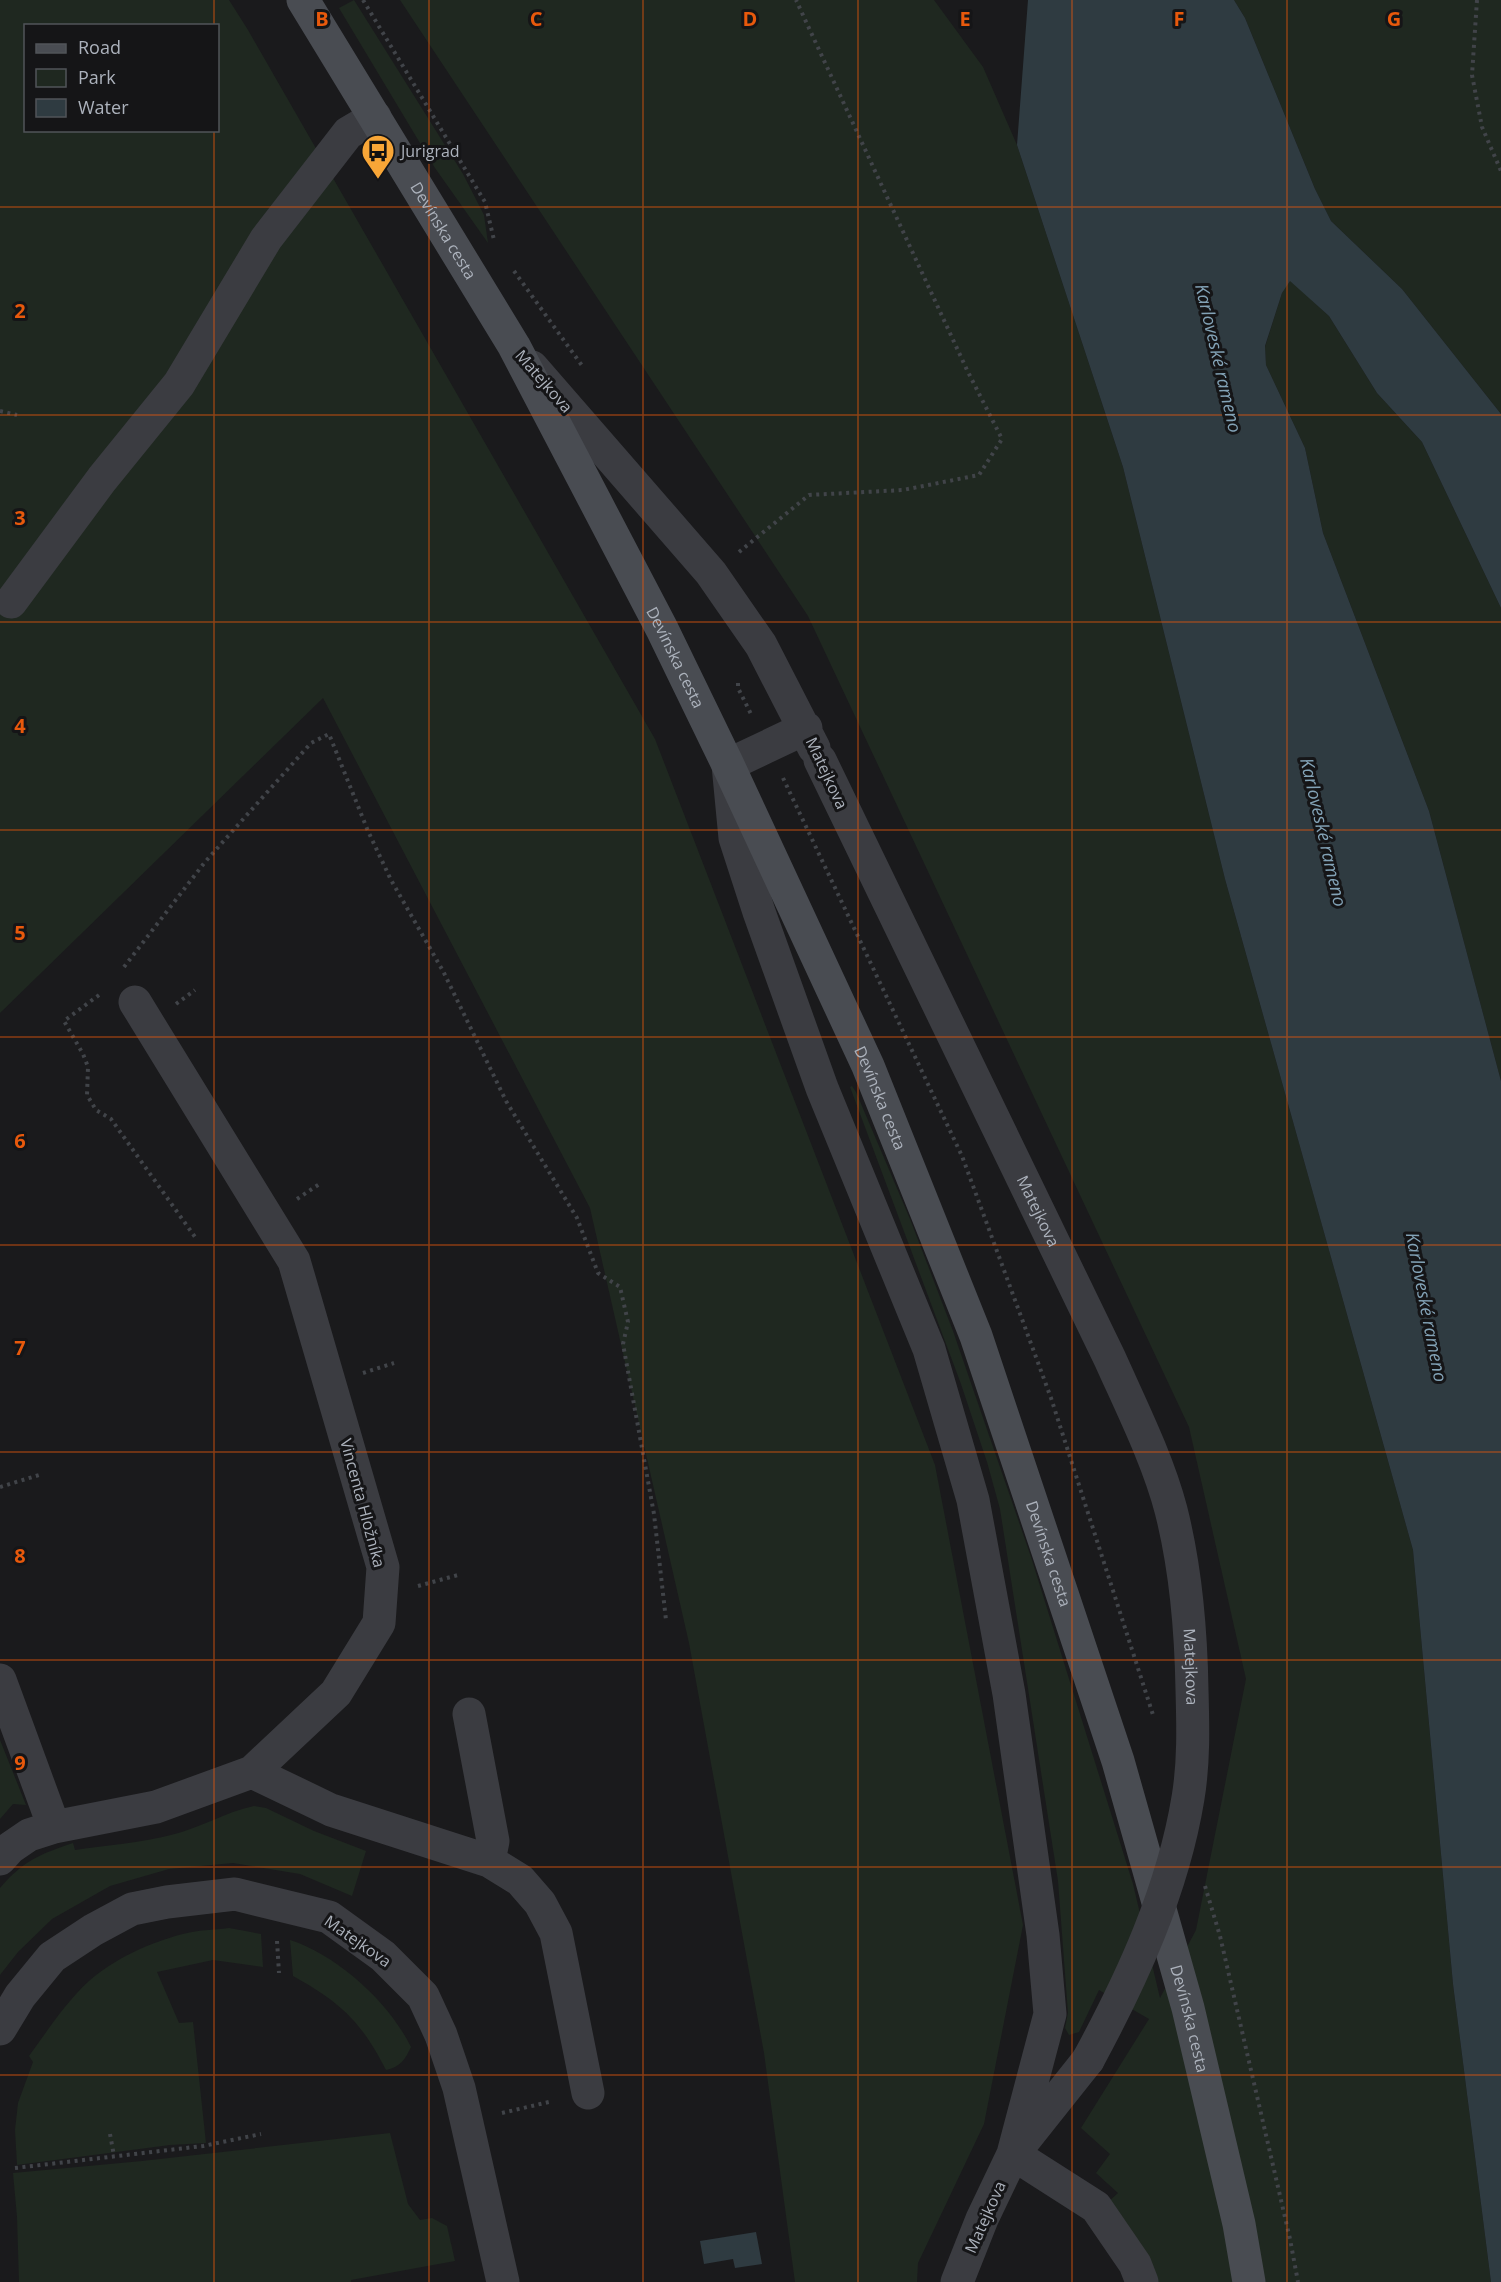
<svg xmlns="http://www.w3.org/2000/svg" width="1501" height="2282" font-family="'Open Sans',sans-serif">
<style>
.green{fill:#1f2820;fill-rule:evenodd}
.water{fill:#2f3b41}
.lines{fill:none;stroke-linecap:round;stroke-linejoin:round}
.path{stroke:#414449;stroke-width:4;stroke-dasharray:3 4.5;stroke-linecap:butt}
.street{stroke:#3b3c41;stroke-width:33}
.secondary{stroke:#494c52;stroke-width:33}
.street-bridge{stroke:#3b3c41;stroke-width:33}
.grid{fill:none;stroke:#e8590c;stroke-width:1.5;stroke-opacity:0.55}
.labels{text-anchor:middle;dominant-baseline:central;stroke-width:6;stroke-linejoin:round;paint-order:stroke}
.poi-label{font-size:16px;fill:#acb2bc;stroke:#151517;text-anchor:start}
.street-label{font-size:16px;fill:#acb2bc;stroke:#151517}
.water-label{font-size:18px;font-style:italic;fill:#83a3b7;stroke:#151517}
.grid-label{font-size:20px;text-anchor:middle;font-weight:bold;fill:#e8590c;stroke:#151517;stroke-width:6;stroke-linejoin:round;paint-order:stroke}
</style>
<rect width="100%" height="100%" fill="#1a1a1c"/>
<path class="green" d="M0 0H229L248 30 655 739 935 1465 1023 1925 984 2124 918 2263 917 2282H795L764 2053 689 1643 590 1208 323 698 0 1013ZM26 26H218V130H26Z
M354 0 463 174 484 215 488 243 435 168 339 8Z
M400 0H934L983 67 1017 145 1123 467 1225 879 1413 1550 1453 1984 1491 2282H1153L1105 2205 1118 2193 1096 2173 1110 2154 1081 2128 1149 2019 1099 1990 1079 2032 1069 2035 1065 2028 1068 2013 1058 1881 1000 1509 987 1462 961 1384 850 1087 852 1086 856 1092 910 1219 953 1331 1031 1557 1133 1884 1160 1998 1196 1930 1246 1679 1189 1427 808 616Z
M1234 0H1501V414L1402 289 1331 221 1315 189 1245 18Z
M1290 280 1329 316 1377 393 1422 442 1501 608V1081L1429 811 1323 533 1305 448 1266 365 1265 347 1282 293Z
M0 1740 26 1805 13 1804 0 1819Z
M254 1806 266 1808 314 1831 366 1851 352 1896 300 1874 233 1863 169 1869 110 1886 52 1919 18 1952 0 1975V1888C23 1861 40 1854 73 1843L75 1850C107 1845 140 1843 171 1835 201 1828 225 1812 254 1806Z
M229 1928 261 1934 263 1967 213 1960 157 1972 179 2023 193 2022 206 2143 170 2145 17 2165 15 2130 18 2103 33 2062 29 2056C48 2030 66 2002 89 1981 114 1959 151 1942 183 1934 197 1930 214 1930 229 1928Z
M290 1940C337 1955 389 2002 411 2047 405 2060 400 2067 386 2070 361 2021 340 2002 293 1976Z
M390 2133 408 2204 420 2220 432 2218 447 2226 455 2261 351 2280V2282H19L17 2217 13 2173 142 2161Z"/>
<path class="water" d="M1028 0H1234L1245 18 1315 189 1331 221 1402 289 1501 414V608L1422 442 1377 393 1329 316 1290 281 1282 293 1265 346 1266 365 1305 448 1323 533 1429 811 1501 1081V2282H1491L1453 1984 1413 1550 1225 879 1123 467 1017 145Z
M756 2232 762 2264 735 2268 733 2259 704 2264 700 2241Z"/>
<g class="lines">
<path class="path" d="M363 0 485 202 494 240
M1477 0 1472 75 1482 127 1501 171
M514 271 583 367
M0 411 17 415
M739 552 809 495 903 490 979 475 1002 439 967 370 796 0
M738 683V688L751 714
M783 778 962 1156 1051 1398 1154 1718
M124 967 205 862 311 743 329 734 368 831 391 880 443 971 506 1101 577 1218 598 1273 620 1287 628 1322 623 1344 654 1514 666 1620
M99 995 64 1021 83 1054 88 1067 87 1095 96 1110 111 1119 195 1237
M176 1004 195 990
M297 1199 321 1183
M363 1373 394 1363
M0 1487 39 1475
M418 1586 458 1575
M1205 1886 1220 1936 1290 2239 1298 2282
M277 1941 279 1973
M502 2113 553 2101
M110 2134 114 2156
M15 2168 203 2146 261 2134"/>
<path class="street" d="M532 367 711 573 761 645 814 748
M11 602 102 479 179 384 266 239 348 133 375 117
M806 728 728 765 735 838 759 912 822 1088 929 1349 973 1500 1009 1694 1043 1935 1050 2014 1013 2154 982 2219 957 2282
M0 1680 54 1827
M469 1714 493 1841 489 1861
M252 1772 331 1810 489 1861 520 1880 540 1903 556 1933 588 2093
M0 1859 10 1848 29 1835 54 1827 156 1807 252 1772 336 1693 379 1623 383 1567 294 1261 135 1002
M0 2029 20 1996 52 1957 93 1930 132 1909 167 1902 235 1894 329 1917 383 1956 423 1996 441 2035 459 2088 503 2282
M1022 2143 1088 2060
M1013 2154 1096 2207 1135 2264 1142 2282"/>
<path class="secondary" id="s1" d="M303 0 514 346 662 629 728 765 868 1066 976 1336 1118 1761 1188 2008 1239 2224 1249 2282"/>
<path class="street-bridge" id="s2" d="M820 760 1110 1359C1131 1406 1158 1460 1171 1510 1186 1569 1191 1629 1192 1690 1193 1726 1194 1762 1188 1798 1173 1890 1132 1979 1088 2060"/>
</g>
<path class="grid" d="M214 0V26M429 0V2282M643 0V2282M858 0V2282M1072 0V2282M1287 0V2282M214 130V2282M0 207H1501M0 415H1501M0 622H1501M0 830H1501M0 1037H1501M0 1245H1501M0 1452H1501M0 1660H1501M0 1867H1501M0 2075H1501"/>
<defs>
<g id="bus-pin" transform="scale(1.725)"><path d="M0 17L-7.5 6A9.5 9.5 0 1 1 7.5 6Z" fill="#f8a637" stroke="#151517"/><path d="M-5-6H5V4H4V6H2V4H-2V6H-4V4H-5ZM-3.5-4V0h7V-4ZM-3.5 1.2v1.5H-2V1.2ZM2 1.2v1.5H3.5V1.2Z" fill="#111"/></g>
</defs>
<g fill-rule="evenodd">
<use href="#bus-pin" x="378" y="151"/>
</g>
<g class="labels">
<g class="poi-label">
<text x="401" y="151">Jurigrad</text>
</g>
<g class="street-label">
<text stroke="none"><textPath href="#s1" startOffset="270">Devínska cesta</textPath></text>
<text transform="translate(544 381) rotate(49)">Matejkova</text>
<text stroke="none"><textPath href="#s1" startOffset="756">Devínska cesta</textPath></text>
<text transform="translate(827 773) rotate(65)">Matejkova</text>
<text stroke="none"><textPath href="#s1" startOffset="1242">Devínska cesta</textPath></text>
<text stroke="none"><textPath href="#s2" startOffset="501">Matejkova</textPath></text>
<text transform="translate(363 1503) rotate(75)">Vincenta Hložníka</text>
<text stroke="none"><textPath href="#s1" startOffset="1728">Devínska cesta</textPath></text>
<text stroke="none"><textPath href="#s2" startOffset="987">Matejkova</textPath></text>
<text transform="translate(358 1941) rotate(35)">Matejkova</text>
<text stroke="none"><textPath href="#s1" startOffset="2214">Devínska cesta</textPath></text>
<text transform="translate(985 2217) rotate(-66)">Matejkova</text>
</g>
<g class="water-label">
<text transform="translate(1219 358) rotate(77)">Karloveské rameno</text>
<text transform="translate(1324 832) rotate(77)">Karloveské rameno</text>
<text transform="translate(1427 1307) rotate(79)">Karloveské rameno</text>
</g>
</g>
<g class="grid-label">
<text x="322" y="26">B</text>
<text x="536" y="26">C</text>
<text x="750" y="26">D</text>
<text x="965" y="26">E</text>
<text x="1179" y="26">F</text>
<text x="1394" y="26">G</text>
<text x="20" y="318">2</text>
<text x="20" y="525">3</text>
<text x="20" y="733">4</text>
<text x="20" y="940">5</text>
<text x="20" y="1148">6</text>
<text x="20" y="1355">7</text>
<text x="20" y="1563">8</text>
<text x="20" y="1770">9</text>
</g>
<rect x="24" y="24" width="195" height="108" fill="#151517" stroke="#515459" stroke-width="1.5"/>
<rect x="36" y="44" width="30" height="9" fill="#494c52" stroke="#515459" stroke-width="1.5"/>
<text x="78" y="54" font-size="18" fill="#acb2bc">Road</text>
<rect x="36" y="69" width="30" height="18" fill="#1f2820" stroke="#515459" stroke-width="1.5"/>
<text x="78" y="84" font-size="18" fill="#acb2bc">Park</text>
<rect x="36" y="99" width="30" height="18" fill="#2f3b41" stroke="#515459" stroke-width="1.5"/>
<text x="78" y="114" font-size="18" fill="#acb2bc">Water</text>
</svg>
